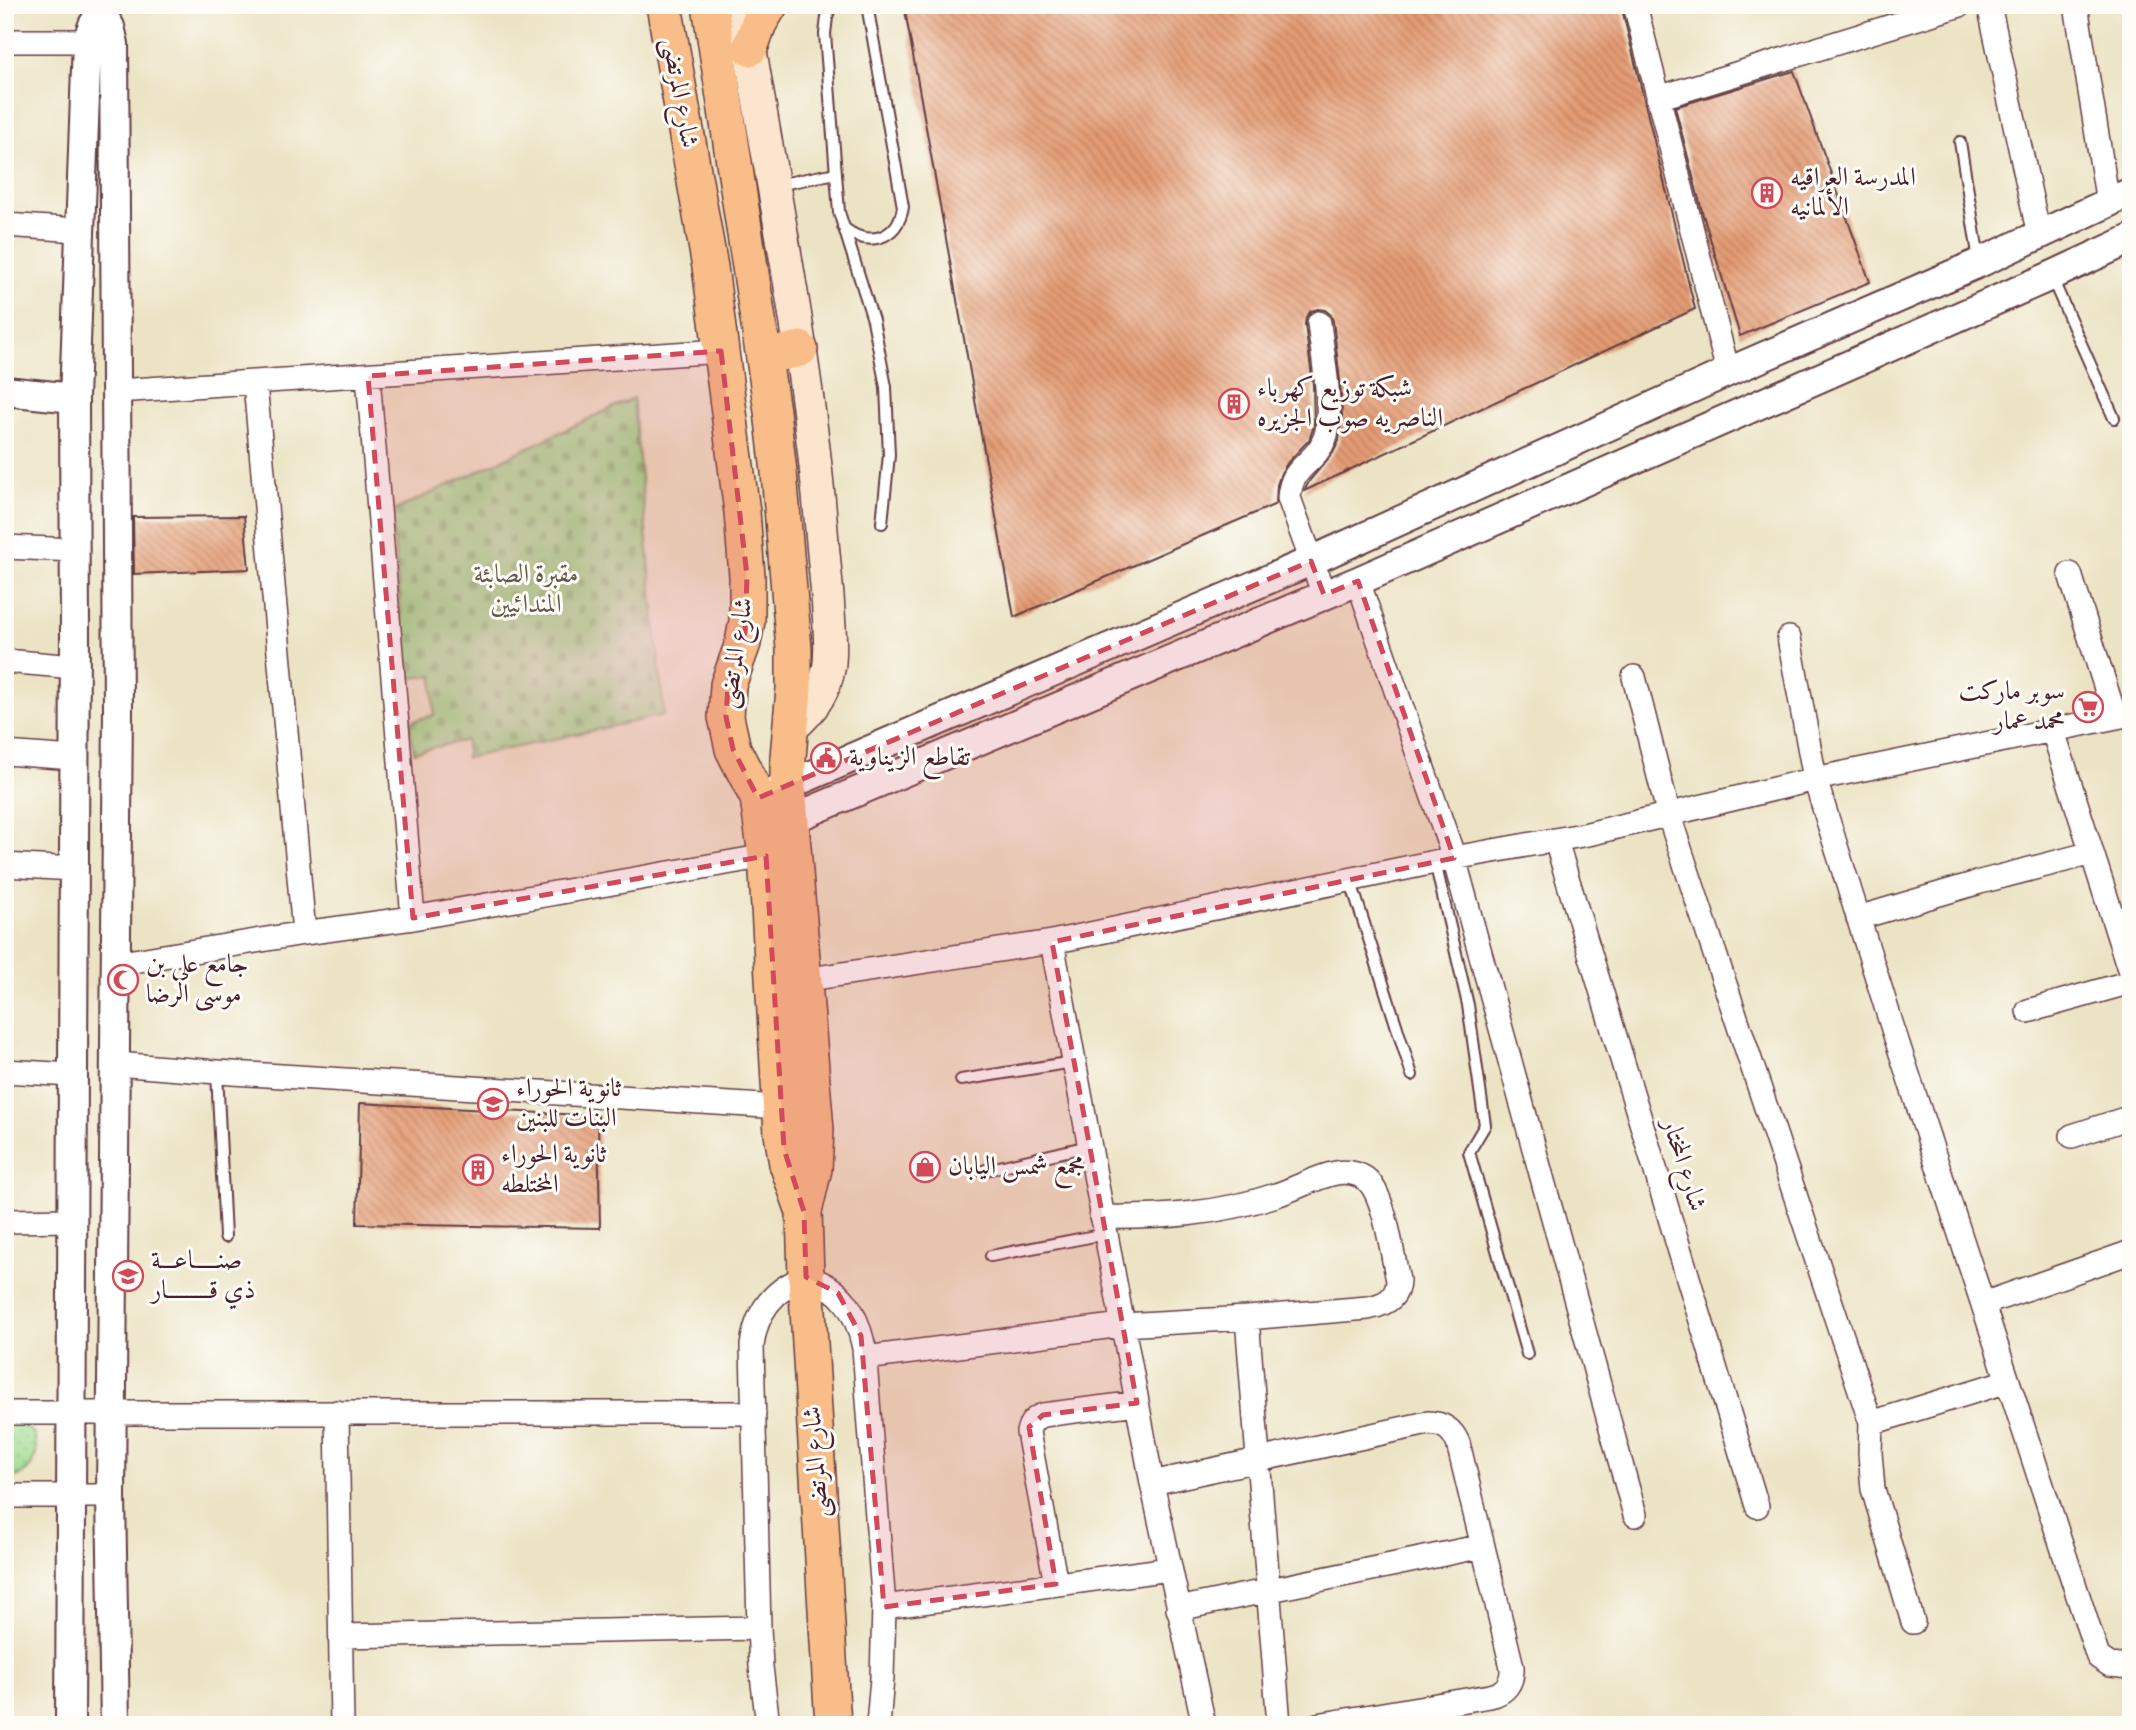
<svg xmlns="http://www.w3.org/2000/svg" width="2136" height="1730" font-family="'Sorts Mill Goudy',Amiri,serif">
<style>
.green{fill:url(#green-dots);stroke:#767e5e;stroke-width:2}
.cemetery{fill:url(#cemetery-stones);stroke:#767e5e;stroke-width:2}
.building{fill:url(#building-back-hatch)}
.lines{fill:none;stroke-linecap:round;stroke-linejoin:round}
.service-casing{stroke:#623c42;stroke-width:14}
.minor-casing{stroke:#623c42;stroke-width:26}
.tertiary-casing{stroke:#623c42;stroke-width:32}
.secondary-casing{stroke:#623c42;stroke-width:35}
.primary-casing{stroke:#623c42;stroke-width:38}
.service{stroke:#fff;stroke-width:10}
.minor{stroke:#fff;stroke-width:23}
.tertiary{stroke:#fff;stroke-width:28}
.secondary{stroke:#fce5cf;stroke-width:32}
.primary{stroke:#f8bd88;stroke-width:35}
.marked{fill:#d1495b;fill-opacity:0.2;stroke:#d1495b;stroke-width:5;stroke-dasharray:14 9;stroke-linejoin:round}
.labels{text-anchor:middle;dominant-baseline:central;stroke-width:6;stroke-linejoin:round;paint-order:stroke}
.street-label{font-size:26px;fill:#4a1f2b;stroke:#fdfcf7}
.poi-label{font-size:26px;fill:#4a1f2b;stroke:#fdfcf7;text-anchor:start}
.park-label{font-size:26px;fill:#64584a;stroke:#fdfcf7}
</style>
<defs>
<pattern id="green-dots" width="8" height="8" patternUnits="userSpaceOnUse" patternTransform="scale(1.75)"><rect width="8" height="8" fill="#a1dd91"/><path d="M2 2h.1M6 6h.1" fill="none" stroke="#8cbd7d" stroke-width="1.8" stroke-linecap="round"/></pattern>
<pattern id="cemetery-stones" width="16" height="16" patternUnits="userSpaceOnUse" patternTransform="scale(1.75)"><rect width="16" height="16" fill="#a1dd91"/><path d="M2 7V4a2 2 0 0 1 4 0v3zM10 15v-3a2 2 0 0 1 4 0v3z" fill="#8cbd7d"/></pattern>
<pattern id="building-back-hatch" width="6" height="6" patternUnits="userSpaceOnUse" patternTransform="scale(1.75)"><rect width="6" height="6" fill="#e49b73"/><path d="M-1 5l2 2M0 0l6 6M5-1l2 2" fill="none" stroke="#bb7e5f"/></pattern>
</defs>
<rect width="100%" height="100%" fill="#fdfcf7"/>
<filter id="ink" filterUnits="userSpaceOnUse"><feTurbulence type="fractalNoise" baseFrequency=".0143" numOctaves="2"/><feDisplacementMap in="SourceGraphic" scale="14" xChannelSelector="R" yChannelSelector="G"/><feConvolveMatrix kernelMatrix="1 2 1 2 8 2 1 2 1" color-interpolation-filters="sRGB"/></filter>
<filter id="wash" filterUnits="userSpaceOnUse"><feTurbulence type="fractalNoise" baseFrequency=".00686" numOctaves="4" result="noise"/><feDisplacementMap in="SourceGraphic" scale="28" xChannelSelector="R" yChannelSelector="G"/><feGaussianBlur stdDeviation="1.57" result="paint"/><feColorMatrix in="noise" values="0 0 0 0 0 0 0 0 0 0 0 0 0 0 0 0 0 1.4 0 .05"/><feComposite in="paint" operator="in"/></filter>
<g filter="url(#wash)">
<rect width="100%" height="100%" fill="#ece3c4"/>
<path class="green" d="M5 1420C16 1420 26 1427 34 1434 41 1459 31 1475 5 1480Z"/>
<path class="cemetery" d="M633 398 664 715 466 758V740L414 752 409 722 434 715 433 676 407 678 391 512Z"/>
<g id="blocks">
<path class="building" d="M904 5H1621L1695 309 1304 491 1310 480 1333 453 1339 441 1342 415 1340 381 1333 321 1331 315 1325 310 1318 309 1311 311 1306 317 1305 325 1313 384 1314 426 1309 440 1288 462 1281 473 1277 485 1276 504 1014 617Z
M1794 71 1870 282 1740 336 1703 215 1675 107Z
M244 516 249 569 134 574 133 517Z
M360 1103 598 1116 600 1228 357 1224Z"/>
</g>
</g>
<g filter="url(#ink)">
<use href="#blocks" fill-opacity="0" stroke="#623c42" stroke-width="2"/>
<g class="lines">
<g class="service-casing">
<path id="service" d="M831 5 827 17 825 34 839 212 873 320 886 387 889 455 882 523
M1960 142 1979 260
M777 185 836 173
M843 227C866 248 898 240 903 207L867 5
M2051 276 2114 418
M1435 862 1468 1005 1485 1125 1469 1152 1527 1354
M1350 879 1412 1075
M217 1072 225 1237
M961 1080 1073 1062
M982 1171 1088 1146
M991 1256 1105 1234"/>
</g>
<g class="minor-casing">
<path id="minor" d="M1635 5 1728 372
M1989 5 2039 235
M2076 5 2108 203
M5 41H87
M1658 98 1960 5
M5 225 79 230
M1319 323C1322 351 1334 415 1325 438 1315 465 1291 464 1289 498L1324 595
M368 376 413 918
M255 383 304 933
M117 391 721 351
M5 547 75 550
M2070 574 2115 717
M1358 581 1454 858 1635 1515
M1789 638 1815 779 1893 1029 2098 1657 2110 1665 2131 1667
M5 661 75 667
M1634 677 1669 816 1871 1423 1870 1453 1873 1489 1913 1622
M2053 731 2131 975
M5 753 74 758
M1556 841 1757 1506
M5 865 73 869
M1858 918 1980 882 2092 853
M1052 942 1152 1483 1204 1725
M115 964 304 933 413 918 766 856
M803 980 1052 942 1454 858 1588 834 1815 779 2131 714
M2028 1011 2131 982
M116 1064 217 1072 780 1107
M5 1071 72 1075
M2072 1136 2131 1117
M5 1221 72 1220
M1983 1304 2131 1252
M1247 1318 1279 1725
M865 1358 1122 1325 1247 1318 1368 1308C1384 1305 1398 1299 1398 1280 1392 1255 1385 1194 1366 1179 1358 1173 1346 1171 1336 1173 1315 1177 1296 1189 1276 1195 1219 1214 1161 1218 1101 1217
M337 1412 342 1725
M5 1413H754
M1871 1423 2008 1381
M1152 1483 1428 1423C1443 1423 1452 1429 1458 1443L1512 1667C1513 1683 1505 1693 1490 1696L1317 1725
M5 1496H111
M1056 1584 1028 1432C1030 1423 1034 1418 1043 1415L1137 1403
M884 1607 1170 1569
M1178 1609 1483 1546
M341 1636 759 1628
M768 1725 761 1667 759 1628 752 1346C756 1312 773 1289 806 1277 843 1288 856 1311 864 1348L884 1607 882 1678 878 1725"/>
</g>
<g class="tertiary-casing">
<path id="tertiary" d="M101 5V13L110 27 114 44 118 709 111 1496 115 1725
M5 391 74 398
M770 793 1311 561 1728 372 1979 263 2131 192
M773 827 1358 581 2051 276 2131 239
M70 1725 75 634 74 398 87 41 93 25 101 13"/>
</g>
<g class="secondary-casing">
<path id="secondary" d="M743 5C770 178 807 350 821 524 823 551 826 577 828 603 829 624 832 646 829 667 825 693 810 712 791 728"/>
</g>
<g class="primary-casing">
<path id="primary" d="M664 5 710 267 742 512 747 576V621L743 643 728 685 726 717 733 749 758 798 766 856 782 1134 787 1164 804 1212
M710 5 772 411 779 472 794 649V689L788 757V786L816 1130 814 1169 804 1212 806 1277 833 1725
M750 48 759 23 770 5
M764 357 800 349"/>
</g>
<use href="#service" class="service"/>
<use href="#minor" class="minor"/>
<use href="#tertiary" class="tertiary"/>
<use href="#secondary" class="secondary"/>
<use href="#primary" class="primary"/>
</g>
</g>
<path class="marked" d="M721 351 747 576 745 632 728 685 726 717 733 749 758 798 1311 561 1324 595 1358 581 1454 858 1052 942 1137 1403 1043 1415 1029 1427 1056 1584 884 1607 861 1336 838 1293 806 1277 804 1212 784 1149 766 856 413 918 368 376Z"/>
<defs>
<g id="building-ring" transform="scale(1.575)"><circle r="9.5" fill="#fdfcf7" stroke="#d1495b" stroke-width="1.5"/><path d="M-4-6H4V6H1V3H-1V6H-4ZM-2.5-4.3h1.7v1.8h-1.7ZM.8-4.3h1.7v1.8H.8ZM-2.5-1h1.7V.8h-1.7ZM.8-1h1.7V.8H.8Z" fill="#d1495b"/></g>
<g id="supermarket-ring" transform="scale(1.575)"><circle r="9.5" fill="#fdfcf7" stroke="#d1495b" stroke-width="1.5"/><path d="M-6-5.5h2.5l.6 2H6L4.5 2H-2.5L-4.4-4H-6ZM-1.5 3.2a1.3 1.3 0 1 0 .1 0ZM3 3.2a1.3 1.3 0 1 0 .1 0Z" fill="#d1495b"/></g>
<g id="civic-ring" transform="scale(1.575)"><circle r="9.5" fill="#fdfcf7" stroke="#d1495b" stroke-width="1.5"/><path d="M-.6-6.5H3V-4.5H.6V-3L4-1V1h2V6H-6V1h2V-1L-.6-3ZM-1.2 2.5V6h2.4V2.5Z" fill="#d1495b"/></g>
<g id="mosque-ring" transform="scale(1.575)"><circle r="9.5" fill="#fdfcf7" stroke="#d1495b" stroke-width="1.5"/><path d="M3.5-4.9A6 6 0 1 0 3.5 4.9A5 5 0 1 1 3.5-4.9Z" fill="#d1495b"/></g>
<g id="school-ring" transform="scale(1.575)"><circle r="9.5" fill="#fdfcf7" stroke="#d1495b" stroke-width="1.5"/><path d="M0-5L7-2L0 1L-7-2ZM-4 1L0 2.5L4 1V4Q0 6-4 4Z" fill="#d1495b"/></g>
<g id="shop-ring" transform="scale(1.575)"><circle r="9.5" fill="#fdfcf7" stroke="#d1495b" stroke-width="1.5"/><path d="M-5-2.5h2.3a2.7 3.5 0 0 1 5.4 0H5L5.5 6h-11ZM-1.5-2.5h3a1.5 2.3 0 0 0-3 0Z" fill="#d1495b"/></g>
</defs>
<g fill-rule="evenodd">
<use href="#building-ring" x="1767" y="193"/>
<use href="#building-ring" x="1234" y="404"/>
<use href="#supermarket-ring" x="2088" y="707"/>
<use href="#civic-ring" x="826" y="758"/>
<use href="#mosque-ring" x="123" y="980"/>
<use href="#school-ring" x="493" y="1104"/>
<use href="#shop-ring" x="925" y="1167"/>
<use href="#building-ring" x="478" y="1170"/>
<use href="#school-ring" x="128" y="1276"/>
</g>
<g class="labels">
<g class="street-label">
<text transform="translate(679 93) rotate(80)">شارع المرتضى</text>
<text transform="translate(737 653) rotate(-81)">شارع المرتضى</text>
<text transform="translate(1683 1165) rotate(73)">شارع المختار</text>
<text transform="translate(817 1462) rotate(-94)">شارع المرتضى</text>
</g>
<g class="poi-label">
<text x="1790" y="178">المدرسة العراقيه<tspan x="1790" dy="30">الألمانيه</tspan></text>
<text x="1257" y="389">شبكة توزيع كهرباء<tspan x="1257" dy="30">الناصريه صوب الجزيره</tspan></text>
<text x="2065" y="692" text-anchor="end">سوبر ماركت<tspan x="2065" dy="30">محمد عمار</tspan></text>
<text x="849" y="758">تقاطع الزيناوية</text>
<text x="146" y="965">جامع علي بن<tspan x="146" dy="30">موسى الرضا</tspan></text>
<text x="516" y="1089">ثانوية الحوراء<tspan x="516" dy="30">البنات للبنين</tspan></text>
<text x="501" y="1155">ثانوية الحوراء<tspan x="501" dy="30">المختلطه</tspan></text>
<text x="948" y="1167">مجمع شمس اليابان</text>
<text x="151" y="1261">صنـــــاعـــة<tspan x="151" dy="30">ذي قـــــــــار</tspan></text>
</g>
<g class="park-label">
<text x="526" y="575">مقبرة الصابئة<tspan x="526" dy="30">المندائيين</tspan></text>
</g>
</g>
<rect width="2136" height="1730" fill="none" stroke="#fdfcf7" stroke-width="28"/>
</svg>
